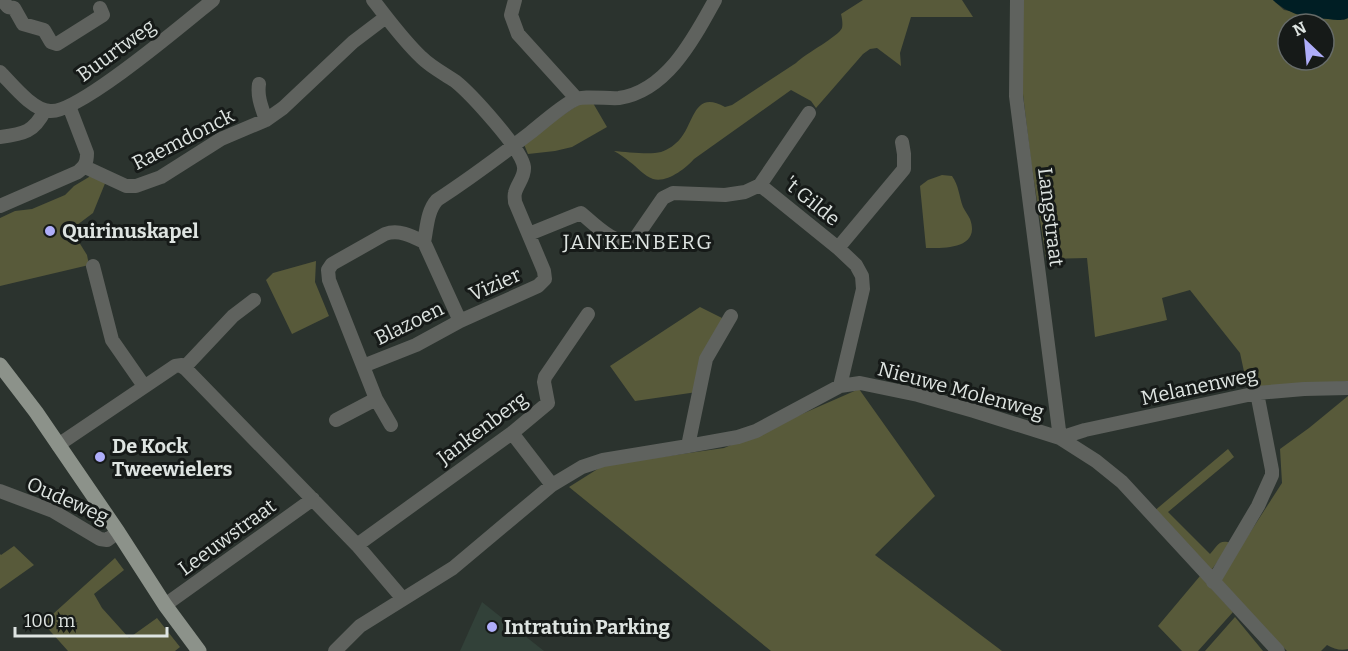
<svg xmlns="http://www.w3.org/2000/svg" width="1348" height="651" font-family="Bitter,serif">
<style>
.built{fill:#324139}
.green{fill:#585a3a;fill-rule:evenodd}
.water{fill:#001e24}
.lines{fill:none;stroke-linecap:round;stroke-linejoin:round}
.minor{stroke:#5f625e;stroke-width:14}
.major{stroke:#8c928a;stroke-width:15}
.poi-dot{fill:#afaefa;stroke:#161a18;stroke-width:2}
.labels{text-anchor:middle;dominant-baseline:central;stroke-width:6;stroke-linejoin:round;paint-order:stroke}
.street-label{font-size:20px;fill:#dee4e1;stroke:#161a18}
.poi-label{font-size:20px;font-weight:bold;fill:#dee4e1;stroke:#161a18;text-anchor:start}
.neighbourhood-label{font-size:21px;letter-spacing:1.5px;fill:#dee4e1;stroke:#161a18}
</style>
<rect width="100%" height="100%" fill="#2b332e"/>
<path class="built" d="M482 602 544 651H460Z"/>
<path class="green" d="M863 0H962L973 17H911L900 53 901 66 877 48 870 49 863 54 816 108 811 101 791 90 694 159C685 169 667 183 653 179 644 176 637 167 630 162 625 158 620 154 614 151 627 152 650 155 661 152 668 150 676 144 680 139 694 123 694 89 725 107L732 105 796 63C805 54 839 36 842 28 843 24 842 18 841 14Z
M1023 0H1273L1284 10 1344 20 1348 18V381L1248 390 1240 353 1190 290 1162 298 1167 320 1095 337 1087 258 1046 259 1031 162 1022 86ZM1288 24H1324V60H1288Z
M581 103H593L607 127 572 147 555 151 528 154 523 142Z
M90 174 106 181 93 213 77 225 75 232 77 239 87 255 89 265 0 286V218L15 211 32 209 65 195 74 186 89 177Z
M942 175 952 176C959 186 959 196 963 207 965 211 968 215 970 219 981 249 944 248 926 248L920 186 928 180Z
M316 261 315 282 329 316 292 334 266 280 273 273Z
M700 307 722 318 697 392 635 401 610 366Z
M859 389 935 496 875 555 1002 651H771L569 487 604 465 724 448Z
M1348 396V649C1341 651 1334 649 1327 645L1321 651H1287L1218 582 1282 483 1280 449 1309 428Z
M1228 449 1234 457 1168 512 1210 554C1218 546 1218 539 1231 543L1210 572 1153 512Z
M14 546 34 565 0 589V554L1 555Z
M115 558 124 570 94 594 102 608 129 638 157 618 180 647 175 651H68L43 623Z
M1200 576 1233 612 1198 651H1182L1158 626Z
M1235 617 1263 651H1205Z"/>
<path class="water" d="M1273 0H1348V18C1341 21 1335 20 1328 19 1307 18 1289 15 1273 0Z"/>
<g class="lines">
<path class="minor" d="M2 0 8 7 14 8 23 24 44 30 51 42 57 44 103 15 100 8
M373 0C388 19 403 40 421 57 431 67 443 73 455 81 470 93 522 149 524 167 525 177 517 184 515 193 514 196 515 199 515 202L544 271 545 279 538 286 460 321
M515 0 511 15 518 34 576 98
M1017 0 1016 96 1060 438
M0 72C12 84 32 110 50 111 78 114 187 21 213 0
M259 84C257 97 262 108 266 120
M809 113 760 185 838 248 856 265 862 276 863 289 840 386
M0 137C24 134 34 132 45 110
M85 167 126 186H136L161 177 221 139 266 120 283 108 353 42 386 17
M0 206 78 172C85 166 87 163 87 153L69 106
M529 234 581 213C594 224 617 248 634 240L663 198 673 193 725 195 745 192 760 185
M838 248 904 169V154L902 142
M93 266 112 340 144 386
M363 366 416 345 460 321 424 242
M184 368 233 316 254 300
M336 420 376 399
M391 425 376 399 329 280 328 270 332 264 385 234C399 229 412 236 424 242 427 228 427 211 437 200 469 179 500 156 530 133 544 122 559 108 574 100 582 95 608 99 619 98 667 91 694 38 715 0
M512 433 552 485
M1060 438 1085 430 1257 393 1304 389 1348 388
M58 445 175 366 182 365 357 545 403 599
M688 446 706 359 731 316
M0 491 53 511 100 539 107 540 118 532
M357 545 512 433 548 403 544 382 545 377 588 314
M1213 582 1258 506 1272 475V470L1257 393
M165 605 313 499
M335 651 360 626 453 568 552 485 582 467 603 460 688 446 738 437 756 431 840 386 860 383 918 395 974 411 1060 438 1096 461 1122 482 1278 651"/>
<path class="major" d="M0 365 36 412 118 532 165 605 199 651"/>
</g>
<g class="poi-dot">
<circle cx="50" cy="231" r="6"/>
<circle cx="100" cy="457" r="6"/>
<circle cx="492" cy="627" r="6"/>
</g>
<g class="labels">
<g class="street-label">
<text transform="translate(116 50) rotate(-36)">Buurtweg</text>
<text transform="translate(183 139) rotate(-27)">Raemdonck</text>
<text transform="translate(812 201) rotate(39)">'t Gilde</text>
<text transform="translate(1051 217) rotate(83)">Langstraat</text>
<text transform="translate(495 284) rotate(-24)">Vizier</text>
<text transform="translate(409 323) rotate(-26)">Blazoen</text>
<text transform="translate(1199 386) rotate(-12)">Melanenweg</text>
<text transform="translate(961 390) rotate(15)">Nieuwe Molenweg</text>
<text transform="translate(482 428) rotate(-37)">Jankenberg</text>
<text transform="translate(68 500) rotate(24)">Oudeweg</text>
<text transform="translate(227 537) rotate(-36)">Leeuwstraat</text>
</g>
<g class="poi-label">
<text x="62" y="231">Quirinuskapel</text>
<text x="112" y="446">De Kock<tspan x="112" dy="23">Tweewielers</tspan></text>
<text x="504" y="627">Intratuin Parking</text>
</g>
<g class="neighbourhood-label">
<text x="638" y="242">JANKENBERG</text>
</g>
</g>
<g transform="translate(1306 42) rotate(334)"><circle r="28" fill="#161a18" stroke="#666b68" stroke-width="1.5"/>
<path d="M0-4.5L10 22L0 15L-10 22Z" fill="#afaefa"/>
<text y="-9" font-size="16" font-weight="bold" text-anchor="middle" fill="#dee4e1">N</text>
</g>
<path d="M15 627v9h152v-9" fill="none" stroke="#dee4e1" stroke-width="3"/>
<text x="24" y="627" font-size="18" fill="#dee4e1" stroke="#161a18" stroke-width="4.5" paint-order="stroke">100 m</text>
</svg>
